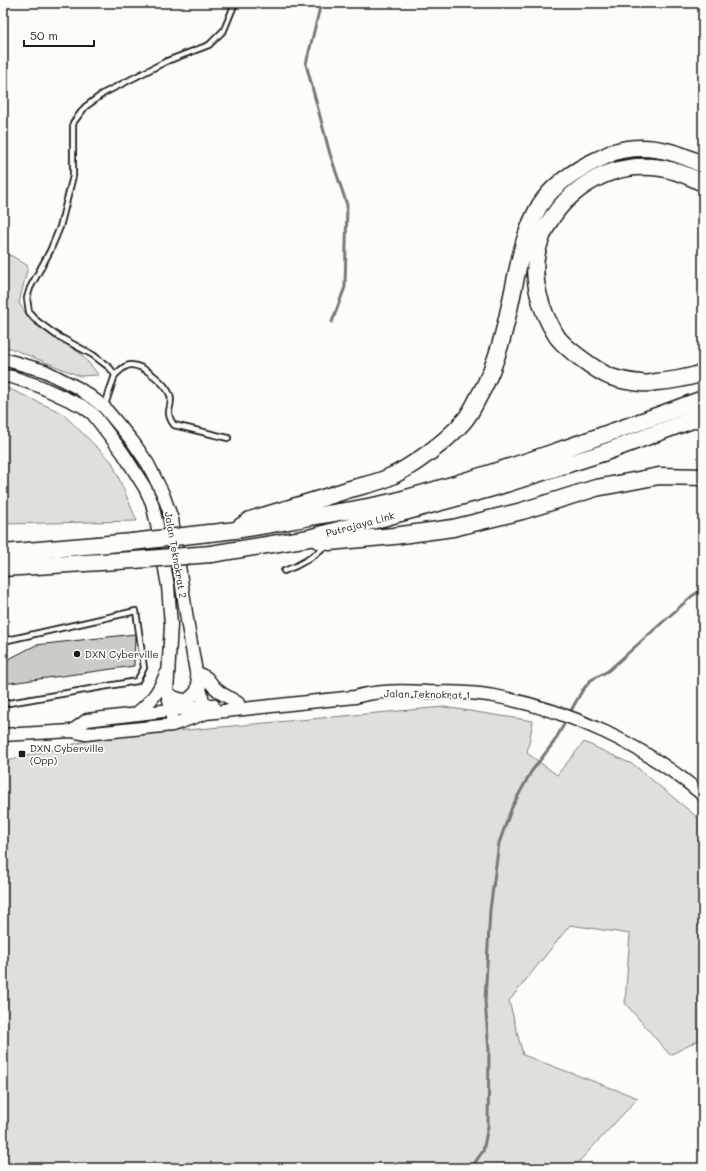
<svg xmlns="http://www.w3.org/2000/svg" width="706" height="1171" font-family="Mali,sans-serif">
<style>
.green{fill:#e0dfdb;stroke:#7e7e7c}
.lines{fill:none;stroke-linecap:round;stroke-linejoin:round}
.stream{stroke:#797876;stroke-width:3}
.building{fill:#cccbc8;stroke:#1c1c1c}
.service-casing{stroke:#1c1c1c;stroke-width:8}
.secondary-casing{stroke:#1c1c1c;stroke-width:15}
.motorway-casing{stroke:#1c1c1c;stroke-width:19}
.service{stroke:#fdfcf7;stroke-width:4.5}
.secondary{stroke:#fdfcf7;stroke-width:12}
.motorway{stroke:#fdfcf7;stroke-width:16}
.motorway-bridge-casing{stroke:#1c1c1c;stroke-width:19;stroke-linecap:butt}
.motorway-bridge{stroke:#fdfcf7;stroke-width:16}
.poi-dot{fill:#1c1c1c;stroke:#fdfcf7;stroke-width:1.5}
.labels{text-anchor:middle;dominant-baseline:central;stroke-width:3.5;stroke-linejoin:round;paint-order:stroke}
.street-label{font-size:10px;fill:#1c1c1c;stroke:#fdfcf7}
.poi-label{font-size:10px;fill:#1c1c1c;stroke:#fdfcf7;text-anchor:start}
</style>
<rect width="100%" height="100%" fill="#fdfcf7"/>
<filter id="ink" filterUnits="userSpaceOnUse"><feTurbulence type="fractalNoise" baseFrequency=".025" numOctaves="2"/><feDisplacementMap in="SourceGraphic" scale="8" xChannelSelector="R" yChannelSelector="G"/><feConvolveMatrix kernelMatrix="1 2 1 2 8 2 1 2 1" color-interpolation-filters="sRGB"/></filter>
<g filter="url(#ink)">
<path class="green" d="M3 254 12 256 28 266 19 303 31 321 80 353 99 375 80 376 10 348 3 347Z
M3 386 62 413 112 462 137 521 3 524Z
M444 707 533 721 527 753 557 775 584 742 634 765 703 822V1038L670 1055 625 1003 630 934 570 925 509 1001 523 1055 638 1098 573 1168H3V762L98 738Z"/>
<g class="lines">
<path class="stream" d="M321 3 306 64 330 154 347 205 345 287 332 322
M569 714 582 691 591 680 608 671 692 596 703 589
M471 1168 483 1151 488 1127 489 1050 485 1001 490 910 499 843 512 807 531 772 554 742 567 719"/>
</g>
<path class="building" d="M135 634 134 666 3 684V662L36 645Z"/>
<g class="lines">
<g class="service-casing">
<path id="service" d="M115 375C120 371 124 365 131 365 144 365 166 384 170 395 174 407 163 410 174 425L228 438
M105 405 115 375 110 368 93 355 56 335 37 321 29 312 27 298 30 288 50 251 60 227 73 176V123L85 107 104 93 167 61 209 45 224 30 235 3
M284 571C301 565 314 557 326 545
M3 644 8 640 136 611 144 668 137 681 3 704"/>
</g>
<g class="secondary-casing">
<path id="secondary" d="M3 359 45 371 78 388 91 397 104 407 133 442 148 464 163 494 172 519 188 626 196 672 206 713
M3 376 12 377 39 386 82 406 93 414 123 453 145 488 152 503 157 525 168 586 171 625 167 693 172 710V725
M196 672 207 678 214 687 221 693 238 703
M167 693C175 698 179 700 188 700L197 691 198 684
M137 713C152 701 159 691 166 674
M72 731 87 720 213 705
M3 735 72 731 85 734 172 725 206 713 355 697C378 690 404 691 428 692 450 692 473 692 494 696 570 710 644 745 703 795"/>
</g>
<g class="motorway-casing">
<path id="motorway" d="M703 183C687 175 670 168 652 167 600 163 549 201 537 252 531 280 541 311 556 335 563 347 598 372 611 377 620 380 631 382 641 383 645 384 651 383 656 382 672 381 687 378 703 373
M236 530 250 520C282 510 315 501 347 490 360 486 373 484 385 479 410 469 447 441 464 421 470 414 474 406 478 398 498 364 506 325 514 286 520 258 525 230 540 205 554 184 577 169 599 159 604 157 609 154 614 152 644 143 676 151 703 165
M209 533C243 530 276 523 310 517 339 512 368 508 396 501 500 473 602 436 703 399
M318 540 329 542 394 536 453 528 522 511 596 488 628 482 659 476 703 477
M3 553 132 542
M211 554 309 538 496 487 603 453 703 416
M3 568 134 560"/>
</g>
<use href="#service" class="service"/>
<use href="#secondary" class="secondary"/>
<use href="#motorway" class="motorway"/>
<g class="motorway-bridge-casing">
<path id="motorway-bridge" d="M132 542 209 533
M134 560 211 554"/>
</g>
<use href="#motorway-bridge" class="motorway-bridge"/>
</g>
</g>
<g class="poi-dot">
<circle cx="77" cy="654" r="4"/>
<rect x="18" y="750" width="8" height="8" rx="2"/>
</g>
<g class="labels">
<g class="street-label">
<text transform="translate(360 524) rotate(-15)">Putrajaya Link</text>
<text transform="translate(176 555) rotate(80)">Jalan Teknokrat 2</text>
<text transform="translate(427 694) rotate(1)">Jalan Teknokrat 1</text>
</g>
<g class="poi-label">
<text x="85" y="654">DXN Cyberville</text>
<text x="30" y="748">DXN Cyberville<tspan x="30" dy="12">(Opp)</tspan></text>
</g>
</g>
<rect width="706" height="1171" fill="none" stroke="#fdfcf7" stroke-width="16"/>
<rect x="8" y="8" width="690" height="1155" fill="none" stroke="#1c1c1c" stroke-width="1.5" filter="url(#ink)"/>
<path d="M24 40v6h70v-6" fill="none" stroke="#1c1c1c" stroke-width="2"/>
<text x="30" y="40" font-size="12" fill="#1c1c1c" stroke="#fdfcf7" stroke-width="3" paint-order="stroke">50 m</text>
</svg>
